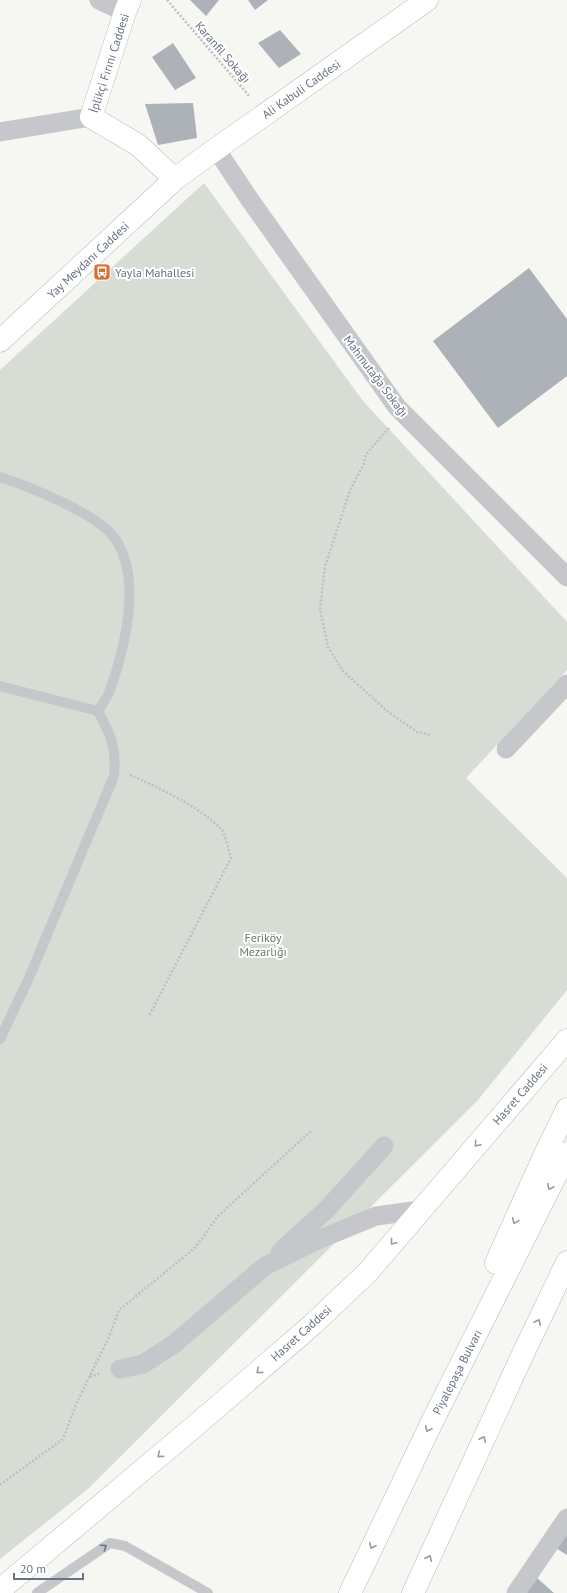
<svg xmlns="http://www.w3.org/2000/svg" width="567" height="1593" font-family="'PT Sans',sans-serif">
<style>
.green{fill:#d7ddd4}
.building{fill:#adb2b9}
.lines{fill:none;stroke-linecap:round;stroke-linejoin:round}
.secondary-casing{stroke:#b7babf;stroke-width:23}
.primary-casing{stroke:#b5b8bc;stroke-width:23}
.path{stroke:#bebfc2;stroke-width:2.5;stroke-dasharray:2 2;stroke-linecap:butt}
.lane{stroke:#c5c7cb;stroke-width:10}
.street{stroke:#c5c7cb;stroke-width:19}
.secondary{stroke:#fff;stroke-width:22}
.primary{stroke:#fff;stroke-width:22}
.oneway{stroke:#959ca8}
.oneway2{stroke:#6c7686}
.labels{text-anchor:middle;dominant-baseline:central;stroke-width:4;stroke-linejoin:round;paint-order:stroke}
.street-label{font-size:12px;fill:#677282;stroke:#fff}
.poi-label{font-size:12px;fill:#677282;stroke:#fff;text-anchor:start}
.park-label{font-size:12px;fill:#677a65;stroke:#fff}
</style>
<rect width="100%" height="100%" fill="#f6f6f3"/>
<path class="green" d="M204 183 363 401 567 622V670L466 778 567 878V990L478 1100 88 1489 0 1559V370Z"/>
<path class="building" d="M190 0H219L206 16Z
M248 0H268L255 10Z
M280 30 301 54 279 68 258 43Z
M173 43 196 78 175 90 152 57Z
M193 103 197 138 158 145 145 104Z
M529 268 567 319V376L498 428 433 341Z
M567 1528V1555L556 1548Z
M536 1577 554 1593H525Z"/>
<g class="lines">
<g class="secondary-casing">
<path id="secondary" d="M130 0 125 12 91 117 138 145 175 179
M0 341 175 179 216 149 427 0"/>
</g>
<g class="primary-casing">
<path id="primary" d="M496 1263 545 1154 567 1109
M0 1590 202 1420 312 1325 368 1272 567 1040
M350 1593 432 1422 567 1153
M413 1593 522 1356 567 1262"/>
</g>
<path class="path" d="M167 0 250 97
M389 428 366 454 364 464 351 488 325 566 320 609 328 647 343 671 387 711 417 732 430 735
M130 775C159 788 199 806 221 829 226 835 228 850 231 858L149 1016
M90 1377 100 1373
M0 1485 63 1439 77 1402 109 1337 119 1310 195 1248 218 1216 311 1131"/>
<path class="lane" d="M0 477C28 486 101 515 116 540 142 580 125 648 110 690 108 697 102 704 98 711L0 686
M0 1039 28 980 114 776C117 749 111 735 98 711
M37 1593 110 1543 125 1546 208 1593"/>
<path class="street" d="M99 0 125 12
M0 132 91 117 102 126
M216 149 250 200 397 407 567 577
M506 749 567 684
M280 1252 327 1209 384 1146
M120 1369 143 1364 174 1344 265 1266 320 1239 376 1216 420 1210
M516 1593 567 1518"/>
<use href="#secondary" class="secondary"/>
<use href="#primary" class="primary"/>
</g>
<defs><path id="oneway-chevron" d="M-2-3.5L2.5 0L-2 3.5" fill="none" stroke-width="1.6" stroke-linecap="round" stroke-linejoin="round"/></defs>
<g class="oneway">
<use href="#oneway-chevron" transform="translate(477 1144) rotate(131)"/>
<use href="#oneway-chevron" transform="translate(550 1187) rotate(117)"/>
<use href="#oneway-chevron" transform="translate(515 1221) rotate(114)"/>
<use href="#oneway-chevron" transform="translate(393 1242) rotate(130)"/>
<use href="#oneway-chevron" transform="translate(538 1322) rotate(-64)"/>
<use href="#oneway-chevron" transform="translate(259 1371) rotate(139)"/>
<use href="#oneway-chevron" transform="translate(428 1429) rotate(116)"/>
<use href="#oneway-chevron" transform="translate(483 1439) rotate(-65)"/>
<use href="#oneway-chevron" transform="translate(160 1455) rotate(140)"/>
<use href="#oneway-chevron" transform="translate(372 1546) rotate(116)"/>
<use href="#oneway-chevron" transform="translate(429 1558) rotate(-65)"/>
</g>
<use class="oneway2" href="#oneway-chevron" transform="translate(104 1547) rotate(-34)"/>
<defs>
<g id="bus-square" transform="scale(0.9)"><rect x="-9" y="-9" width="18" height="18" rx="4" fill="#d86f31" stroke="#fff"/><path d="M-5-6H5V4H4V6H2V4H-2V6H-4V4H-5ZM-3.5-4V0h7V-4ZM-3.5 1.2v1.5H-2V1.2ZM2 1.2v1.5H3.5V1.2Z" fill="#fff"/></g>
</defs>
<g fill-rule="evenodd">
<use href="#bus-square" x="102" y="272"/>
</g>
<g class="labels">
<g class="street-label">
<text transform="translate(223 52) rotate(49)">Karanfil Sokağı</text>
<text transform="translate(109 63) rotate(-72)">İplikçi Fırını Caddesi</text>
<text transform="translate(301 89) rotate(-35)">Ali Kabuli Caddesi</text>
<text transform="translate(88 260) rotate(-43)">Yay Meydanı Caddesi</text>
<text transform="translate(376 376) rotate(53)">Mahmutağa Sokağı</text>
<text transform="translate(520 1094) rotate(-49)">Hasret Caddesi</text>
<text transform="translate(301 1333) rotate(-42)">Hasret Caddesi</text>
<text transform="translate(457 1372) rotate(-63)">Piyalepaşa Bulvarı</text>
</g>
<g class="poi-label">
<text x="115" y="272">Yayla Mahallesi</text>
</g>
<g class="park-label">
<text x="263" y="937">Feriköy<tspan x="263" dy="14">Mezarlığı</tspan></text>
</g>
</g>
<path d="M14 1573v6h69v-6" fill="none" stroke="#677282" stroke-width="2"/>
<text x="20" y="1573" font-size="12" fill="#677282" stroke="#ffffff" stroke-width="3" paint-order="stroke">20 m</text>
</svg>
